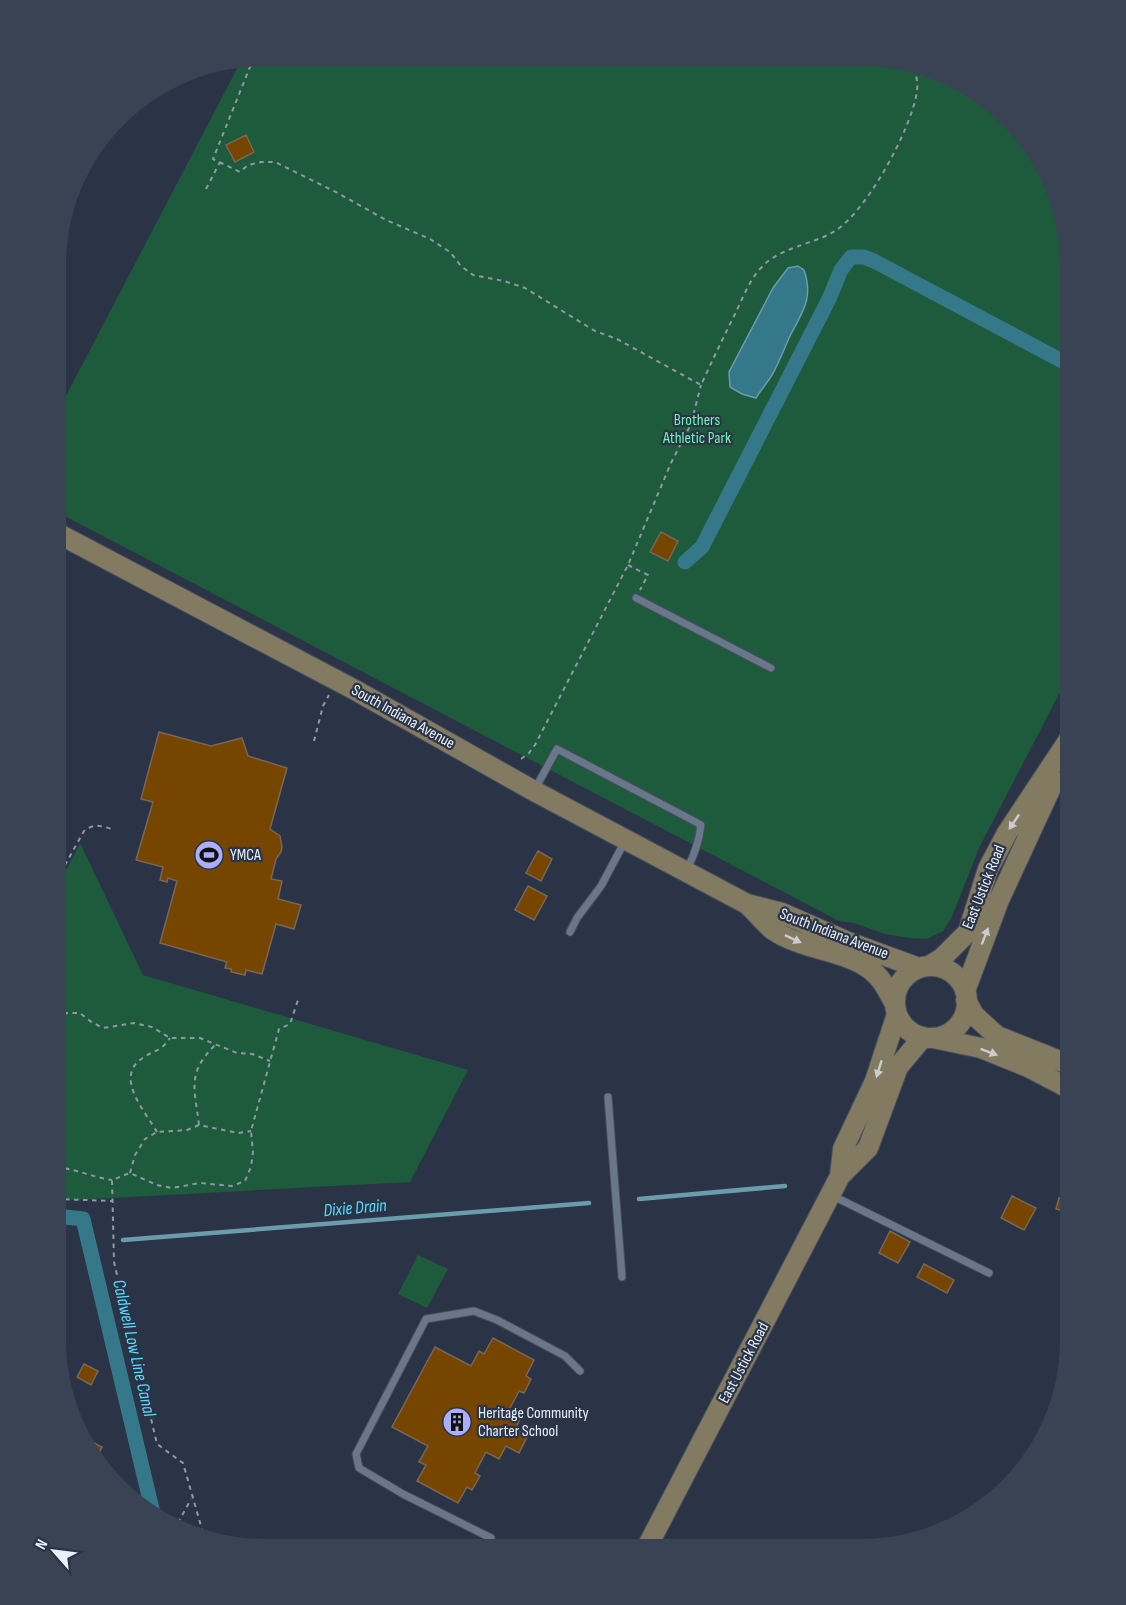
<svg xmlns="http://www.w3.org/2000/svg" width="1126" height="1605" font-family="'Sofia Sans Condensed',sans-serif">
<style>
.green{fill:#1e5a3c}
.water{fill:#34788a;stroke:#6a9cac;stroke-width:1.5}
.lines{fill:none;stroke-linecap:round;stroke-linejoin:round}
.stream{stroke:#6a9cac;stroke-width:4.5}
.canal{stroke:#34788a;stroke-width:15}
.building{fill:#764500;stroke:#786756;stroke-width:1.5}
.service-casing{stroke:#464f5e;stroke-width:9}
.secondary-casing{stroke:#464f5e;stroke-width:22}
.path{stroke:#9098a6;stroke-width:2;stroke-dasharray:4.5 4.5;stroke-linecap:butt}
.service{stroke:#6a778b;stroke-width:7}
.secondary{stroke:#837a62;stroke-width:20}
.oneway{fill:#cacdcd}
.labels{text-anchor:middle;dominant-baseline:central;stroke-width:4.5;stroke-linejoin:round;paint-order:stroke}
.park-label{font-size:16px;fill:#71f5b2;stroke:#2a3446}
.street-label{font-size:16px;fill:#e9f0fb;stroke:#2a3446}
.poi-label{font-size:16px;fill:#e9f0fb;stroke:#2a3446;text-anchor:start}
.water-label{font-size:18px;font-style:italic;fill:#5adcfe;stroke:#2a3446}
</style>
<rect width="100%" height="100%" fill="#2a3446"/>
<path class="green" d="M265 56 889 57 988 99 1049 173 1070 264V673L979 848 951 919 943 931 927 939 909 938 885 934 854 923 839 921 57 512V413L242 59Z
M80 843 143 975 468 1070 410 1182 56 1201V890Z
M418 1255 448 1269 427 1308 398 1294Z"/>
<path class="water" d="M798 266 804 270C814 299 802 312 790 336 784 349 779 363 772 375 767 383 761 390 756 398L742 394 730 387 729 372 773 288 788 268Z"/>
<g class="lines">
<path class="stream" d="M639 1199 785 1186
M123 1240 589 1203"/>
<path class="canal" d="M685 562 702 547 829 299 841 270 851 257H864L874 261 1062 361 1070 359
M56 1216 83 1219 153 1513"/>
</g>
<path class="building" d="M246 135 254 152 235 162 226 145Z
M661 532 678 541 668 561 650 552Z
M159 732 211 746 242 738 248 756 287 768 270 829 280 836 282 847 281 852 276 859 271 879 282 881 278 899 301 905 294 929 276 924 262 974 246 970 245 975 231 972V969L225 968 227 962 160 943 177 881 168 878 167 882 160 880 163 867 136 860 153 802 141 799Z
M538 851 552 859 541 881 526 873Z
M528 886 547 896 534 920 515 910Z
M1012 1196 1036 1208 1024 1230 1001 1218Z
M1059 1198 1070 1201V1213L1056 1209Z
M890 1231 910 1242 898 1263 879 1253Z
M924 1264 954 1280 947 1293 917 1277Z
M493 1338 534 1360 526 1376 531 1379 524 1393 519 1391 509 1410 521 1417 515 1429 528 1435 519 1453 506 1446 499 1459 486 1452 475 1473 480 1476 472 1490 467 1487 458 1503 417 1481 426 1465 419 1462 428 1446 392 1427 435 1347 471 1366 479 1351 484 1354Z
M84 1364 98 1371 91 1385 77 1377Z
M79 1435 102 1447 97 1457Z"/>
<g class="lines">
<g class="service-casing">
<path id="service" d="M57 339 61 331
M636 598 771 668
M535 789 557 749 692 820 701 825C699 842 695 854 687 869
M570 932 577 918 601 886 624 843
M608 1097 622 1277
M831 1195 989 1273
M491 1538 403 1494 359 1468 356 1454 426 1319 474 1311 497 1320 565 1356 580 1371"/>
</g>
<g class="secondary-casing">
<path id="secondary" d="M57 533 355 690 534 791 747 904 782 913 848 942 919 968
M747 904C756 912 764 923 773 930 802 950 845 950 871 970 883 979 888 992 895 1004
M929 966 942 958 968 932 988 869 1007 833 1070 738
M895 1002a36 36 0 1 1 72 0a36 36 0 1 1-72 0Z
M965 991 999 900 1054 781
M966 1000 974 1015 997 1036 1070 1065
M933 1038 981 1048 1028 1067 1070 1089
M840 1176 843 1149 875 1081 897 1014
M646 1549 840 1176 868 1148 898 1067 923 1037"/>
</g>
<path class="path" d="M254 57 213 159 240 172 248 165 261 162H275L287 168 334 191 386 220 430 239 450 252 461 266 473 275 504 281 525 288 595 331 617 339 701 385C712 361 723 338 735 314 742 300 748 283 759 270 778 247 810 246 835 231 867 211 912 128 917 91 918 84 916 75 915 68
M206 189 220 162
M628 565 648 575 640 590
M314 741 323 706 329 695
M521 759 529 753 535 745 628 565 671 463 691 424 701 385
M56 881 84 831C94 823 101 826 112 829
M56 1019 67 1013H80L90 1021 103 1028 134 1023 152 1027 170 1038H200L237 1053 252 1054 270 1061
M199 1125C195 1089 186 1074 215 1045
M157 1132C147 1114 115 1079 140 1060 152 1050 160 1053 170 1038
M56 1167C76 1169 92 1177 112 1180
M130 1173 135 1155 145 1139 157 1132 187 1130 199 1125 238 1133 251 1131
M56 1199 112 1201
M178 1523 191 1499
M203 1533 183 1463 157 1444 114 1262 112 1180 130 1173 157 1185 172 1188 200 1183 232 1186 245 1181 251 1167 253 1152 251 1131 279 1029 290 1024 298 1000"/>
<use href="#service" class="service"/>
<use href="#secondary" class="secondary"/>
</g>
<defs><path id="oneway-solid" d="M-6-.8H1V-3.2L6.5 0L1 3.2V.8H-6Z" transform="scale(1.5)"/></defs>
<g class="oneway">
<use href="#oneway-solid" transform="translate(1014 822) rotate(124)"/>
<use href="#oneway-solid" transform="translate(985 936) rotate(-69)"/>
<use href="#oneway-solid" transform="translate(793 939) rotate(25)"/>
<use href="#oneway-solid" transform="translate(989 1052) rotate(21)"/>
<use href="#oneway-solid" transform="translate(879 1069) rotate(107)"/>
</g>
<defs>
<g id="stadium-disc" transform="scale(1.5)"><circle r="9.5" fill="#abaffb" stroke="#2a3446"/><path d="M0-5a6.5 5 0 1 0 0 10a6.5 5 0 1 0 0-10ZM-3.5-1.8h7v3.6h-7Z" fill="#111"/></g>
<g id="building-disc" transform="scale(1.5)"><circle r="9.5" fill="#abaffb" stroke="#2a3446"/><path d="M-4-6H4V6H1V3H-1V6H-4ZM-2.5-4.3h1.7v1.8h-1.7ZM.8-4.3h1.7v1.8H.8ZM-2.5-1h1.7V.8h-1.7ZM.8-1h1.7V.8H.8Z" fill="#111"/></g>
</defs>
<g fill-rule="evenodd">
<use href="#stadium-disc" x="209" y="855"/>
<use href="#building-disc" x="457" y="1422"/>
</g>
<g class="labels">
<g class="park-label">
<text x="697" y="420">Brothers<tspan x="697" dy="18">Athletic Park</tspan></text>
</g>
<g class="street-label">
<text transform="translate(403 717) rotate(29)">South Indiana Avenue</text>
<text transform="translate(984 887) rotate(-68)">East Ustick Road</text>
<text transform="translate(834 934) rotate(21)">South Indiana Avenue</text>
<text transform="translate(744 1363) rotate(-62)">East Ustick Road</text>
</g>
<g class="poi-label">
<text x="230" y="855">YMCA</text>
<text x="478" y="1413">Heritage Community<tspan x="478" dy="18">Charter School</tspan></text>
</g>
<g class="water-label">
<text transform="translate(355 1208) rotate(-5)">Dixie Drain</text>
<text transform="translate(134 1348) rotate(77)">Caldwell Low Line Canal</text>
</g>
</g>
<path d="M0 0H1126V1605H0ZM265 66H861A199 199 0 0 1 1060 265V1340A199 199 0 0 1 861 1539H265A199 199 0 0 1 66 1340V265A199 199 0 0 1 265 66Z" fill="#394354" fill-rule="evenodd"/>
<g transform="translate(54 1551) rotate(298)" stroke="#2a3446" stroke-width="4.5" paint-order="stroke">
<path d="M0-4.5L10 22L0 15L-10 22Z" fill="#e9f0fb"/>
<text y="-9" font-size="16" font-weight="bold" text-anchor="middle" fill="#e9f0fb">N</text>
</g>
</svg>
